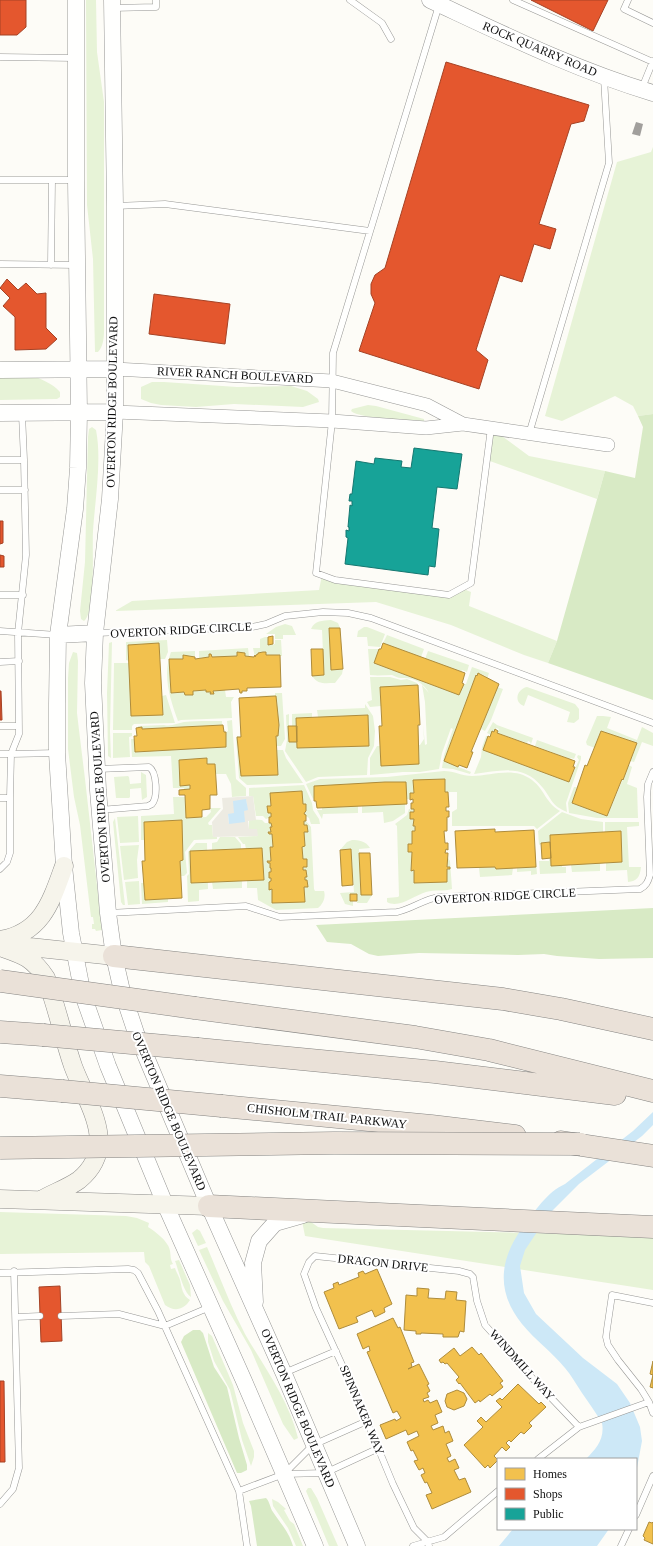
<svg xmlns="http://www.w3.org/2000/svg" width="653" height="1546" font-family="'Times New Roman',serif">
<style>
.green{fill:#e7f3d7}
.forest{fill:#d8eac5}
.plaza{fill:#edebe2;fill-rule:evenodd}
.water{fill:#cde8f7}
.homes{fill:#f2c14e;stroke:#ae8c3c}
.shops{fill:#e4572e;stroke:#a54225}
.public{fill:#17a398;stroke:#157770}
.building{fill:#a19f9c}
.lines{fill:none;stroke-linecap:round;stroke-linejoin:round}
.service-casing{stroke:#979795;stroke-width:7}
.minor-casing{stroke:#979795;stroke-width:14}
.tertiary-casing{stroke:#979795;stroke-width:17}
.secondary-casing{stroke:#8e8d8b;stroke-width:19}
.motorway-casing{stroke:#858482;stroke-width:23}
.service{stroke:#fffffe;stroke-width:6}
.minor{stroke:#fffffe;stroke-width:13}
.tertiary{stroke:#fffffe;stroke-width:16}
.secondary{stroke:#f6f4eb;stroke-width:18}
.motorway{stroke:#eae1d8;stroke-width:22}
.motorway-bridge-casing{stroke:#858482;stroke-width:23;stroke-linecap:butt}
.motorway-bridge{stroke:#eae1d8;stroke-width:22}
.labels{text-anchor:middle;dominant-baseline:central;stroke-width:4;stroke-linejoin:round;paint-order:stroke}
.street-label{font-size:12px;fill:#111;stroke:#fff}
</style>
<rect width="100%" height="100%" fill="#fdfcf7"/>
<path class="green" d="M86 0H96L97 52 104 102V322C104 332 105 345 98 352H95L93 259 87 205Z
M653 147V414L638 416 633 406 615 396 562 421 545 416 617 162 651 152Z
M30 375C41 379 52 383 60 392V397L57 399 0 400V376Z
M152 382H164L237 387 291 386 307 391 318 399 319 402 303 407 234 404 196 407 161 405 151 403 141 399V387Z
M368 405 376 406 424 419V421C409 420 360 419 351 411L352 409Z
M92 427 96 430C102 460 95 500 93 531 92 547 96 612 84 621L81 619 80 611 85 562 88 437 89 429Z
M491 428 529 456 605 471 597 499 487 460Z
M322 575 449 595 461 588 471 592 469 606 557 641 548 663 524 655 451 625 376 602 115 611 132 601 319 590Z
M331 620 338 623 340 628 329 629 331 670 343 669 342 674 335 683C325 683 318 685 312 676L324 675 322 630 311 629C315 620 322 621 331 620Z
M285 624 292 626 296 635H283V639H275V634H266L276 627Z
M364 627H367L385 634 380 647 368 646 367 637H357L358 631Z
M387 635 424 649 421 657 383 643Z
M265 637H268V645L275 644V640H281L282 656H280L279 655H266L265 652 258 653 255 657 253 648H260V639Z
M167 640 168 652 165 659H160L159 643 128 645 129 661 126 660V642Z
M112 642 110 731 111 758 108 756 107 693 109 643Z
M248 648 249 656H245L240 652H237V656L212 657 211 654H209V657L199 658V651Z
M368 649H379L374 663 459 695 464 684H466L472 667 489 673 487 679 486 676 479 673 477 676 476 675 444 761 471 772 470 774 453 769 442 768 444 755 453 729 451 728 442 753 439 769 420 772H403L370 775V758L377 746 420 745 424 739 423 724 425 745 427 744 425 702 422 685 429 693C423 682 413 677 401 678 398 678 395 676 392 675 385 675 378 676 370 675Z
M195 651V657L183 655V659H169L171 693 184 692 185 695H192L193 691 206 690V692H211V694H214L213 691 225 690 226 697H234L231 702 232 718 181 720 178 721C170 699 162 675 171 652Z
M428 651 469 665 467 672 462 670 461 672 425 659Z
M73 652 77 653 78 661 77 713 79 730 85 779 102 930 96 931 95 929H92V924H94L93 917H91L80 825 74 797 68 749V678L69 663Z
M114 663H129L131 716 163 715 162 696 166 695 175 723 134 724 132 726V730H113Z
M370 677H390L401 680 407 679 417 683 419 688 380 687 381 706 370 707 367 702 372 700Z
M497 687 503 689 491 720 485 731 481 729Z
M527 687 575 704 579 709V719L574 723 567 722 570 712 528 695 524 706C513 702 517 689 527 687Z
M275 693H282L285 739 281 746H276V736H278L276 696 259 697V696L275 695Z
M365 704 373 716 375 731 374 746 368 758 367 775 318 777 306 782 285 751 287 740 286 715 289 714V742H297L298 748 369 746 368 715 318 717 317 710 365 708Z
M312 713V717L296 718 297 726H292V714Z
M597 716H603L611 717 607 728 637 740 642 727 653 733V746L642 742 634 762 630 761 636 743 601 731 595 748 587 745 586 742Z
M232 720 236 779 246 788V796L232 797 231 784 226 774H216L215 764H207L206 758 179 760 180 786 190 785V789H184V788H173L171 756 132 757 131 739H134L135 752 226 747V732L228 731 227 721Z
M208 721H222V725L142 729V727L138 728V726L164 725C172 727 177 723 184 722 192 721 200 721 208 721Z
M493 722 497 725 533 738 531 744 530 742 528 741 527 743 497 733 499 729 496 728 491 735 487 733Z
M113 733H132V736L129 737 130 757 113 758Z
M237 736H241L237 737 241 776 277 775 276 750H283L286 758 303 783 247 785 239 778 236 738Z
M486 736H488L483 750 569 782 579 760 577 757 578 755 581 756V759L566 803 567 812C551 805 553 801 543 788 524 763 501 771 474 774L481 757 482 747Z
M537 740 576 754 574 759 571 758 570 759 535 746Z
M629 765 632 767 627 784 637 788 638 818H597L569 813 568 803 574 787H577L572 803 607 816Z
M444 771C454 771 462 776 472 776 492 776 513 766 532 780 545 790 545 802 560 811L537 829 534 826H452V812L457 809V792H445L444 779 413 780 414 793 410 794V799H407L314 786V798L313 799 306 784 320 779 387 777Z
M141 772 146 775 147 797 142 800 141 788 130 789V797L129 798H116L114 777 128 776 129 777 130 784 141 783Z
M304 785 312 803 313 810 319 819 320 824H311L309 818 304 815 305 812 306 811V805L303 804 302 791 270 793 271 806H267L268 813H271V817L266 819 263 816H256L253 796H249V788Z
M173 797H185L186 818 206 817 211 812 210 808H221L208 823 209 825H212L213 837H217V839L194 840 185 852 187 873 184 876H181L180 861 183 860 182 820 144 822 145 840H141V816L174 814Z
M405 804V813L393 821 384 823 383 812 362 813V806Z
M358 806V813L323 814 322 819 317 810H322V808Z
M409 809H414V812L410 819H414L413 826H415C415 833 412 837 412 844H408L412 852 411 870H414V883L447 882V869H450V867H447V859L448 858 450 861 452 889C444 892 435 889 426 892 415 895 399 909 387 902V898L398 897 399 896 397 826 395 824 407 815Z
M562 812 581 819 603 822V832L550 835V842L541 843V844L539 845 538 831Z
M138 816 139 842 120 843 117 817Z
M115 818 125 905H123L121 902 113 822Z
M249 819 262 820 265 823H271V832H269V834H272L273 847H270L271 861H268V863H270V868H271V872H269V878H271V881L269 882V889H272V903L305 901 304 887H308L307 880H305V877L307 876 306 870H303V867L307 866V859H303L302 847 305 846 304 832H308L307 825H304V821H306L311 827 314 889 315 891H324C326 897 323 904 318 908L276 910 258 900 257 888H247V880L264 879 262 849H246L245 844H243L238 837 258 836 249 829Z
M605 822H639V826L627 827 629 867H641C640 877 637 881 628 882L627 870 606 871V863L622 862 621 831 605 832Z
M220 837H235L241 844V849L212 850V843L217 842Z
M352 840C359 840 366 841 370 848L359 849 361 895H372L367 903H357V894H350V901H353V906L345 904 340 893 354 892 351 849 340 850 347 842Z
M196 843H207L208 889 199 890V901L188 902 187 876 189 874 188 852Z
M139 845 137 860 138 878 124 880 120 846Z
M549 858H551V866L562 865V867H566V873L540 874 539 861H549Z
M535 862H536L537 874 531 875V871L517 872V868L535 867Z
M600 863V871L572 872 571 865Z
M495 867 496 869 513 868 512 875 480 877 479 868Z
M242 880V888L213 889 212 882Z
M139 881 140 904 128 905 125 882Z
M141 883H144L145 900 168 899V902L142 904Z
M0 1212 126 1216 137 1218 149 1223 148 1227C156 1232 169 1242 170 1251 171 1256 170 1259 173 1264L170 1265 171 1269 175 1268C176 1272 179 1276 180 1280 182 1288 182 1295 190 1300 184 1310 174 1312 165 1305L149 1266 145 1262 144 1252 0 1254Z
M302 1221 311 1222 318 1227 323 1228 653 1236V1290L305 1236Z
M197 1229 200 1231 206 1243 198 1246 192 1233Z
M207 1247C219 1275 231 1307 245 1334 264 1367 289 1400 298 1438L294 1440 283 1424 251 1350 223 1301 199 1250Z
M179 1260 190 1285 191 1297C183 1292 179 1271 175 1261Z
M208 1333 212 1336 233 1385 243 1423 254 1451V1457L251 1466 242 1440 230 1390 214 1361 208 1342Z
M308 1488H311L317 1498 338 1546H329L306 1491Z
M272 1499 278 1502 286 1509 284 1510 290 1521 294 1524 303 1546H296L288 1528 273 1506Z"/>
<path class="forest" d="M653 414V700L548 663 557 641 605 471 635 478 643 427 638 416Z
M653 908V958L599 959 557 956 544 954 518 955 419 953 378 956 369 954 351 944 327 942 316 925Z
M193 1330H200L203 1333 214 1367 227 1387 239 1438 247 1465V1470L241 1473H237L181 1342 184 1336Z
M266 1498C270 1502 270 1508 273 1512 281 1524 289 1532 293 1546H257L251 1506 249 1501Z"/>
<path class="plaza" d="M253 796 256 820 248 821 249 829H257L258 836 213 837 212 822 223 809 222 798ZM246 799 247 810H244L229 824 228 814H234Z"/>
<path class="water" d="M246 799 248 810 244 811 245 822 229 824 228 814 234 813 233 801Z
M653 1112V1125L642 1136 579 1184 549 1214 525 1250 520 1266 524 1293 536 1314 583 1358 617 1384 630 1403 640 1427 642 1441 636 1473V1459H586C596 1449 605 1439 602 1423 596 1413 589 1403 582 1393 576 1384 571 1375 565 1368 552 1352 535 1340 522 1324 496 1292 499 1259 523 1227 535 1211 547 1192 565 1184L633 1131Z
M513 1529H609L597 1546H499Z"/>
<path class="homes" d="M329 628H340L343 669 331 670Z
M273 636V644L268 645V637Z
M159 643 163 715 131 716 128 645Z
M383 643 465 673 463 680 462 683 464 684 459 695 374 663 379 649H381Z
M311 649H323L324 675 312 676Z
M237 652 245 653V656L254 657 255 655V657L256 655 258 654V653L263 652H266V655H280L281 687 247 688V691H242V693H240L239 689 213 691 214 694H210L211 692H206V690L193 691V695H185L184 692 171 693 169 659H183V655L195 657V659L209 657V654H211L212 657 237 656Z
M478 673 499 684 471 752H473L467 768 459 765 458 767 444 761 476 675 477 676Z
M418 685 420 725H418L419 764 381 766 379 726H382L380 687Z
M276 696 279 725 278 736H276L278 775 241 776 237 737H241L239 698Z
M368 715 369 746 297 748 296 718Z
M223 725 224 732H226V747L135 752 134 736H137L136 728 142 727V729Z
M288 726H297V742H289Z
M495 729 498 731 497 733 575 761 573 767H575L569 782 483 750 488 736 490 737 492 731 494 732Z
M601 731 637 743 623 780 622 779 607 816 572 803 585 765 587 766Z
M207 758V764H215L217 795H210V809L202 810V817L186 818 185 795H179V790L190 789V785L180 786 179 760Z
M445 779V792H448L449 807H446V811H449V817H447V831H444L445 843H448V850L446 849 445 853H448L447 867H450V869H447V882L414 883V870L411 871 412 852H408V844H412V831H415V826H413L414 819H410V812H414V809H411V803H413V799L410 800V793H414L413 780Z
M385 782H406L407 804 317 808 316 801H314V786Z
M302 791 303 804H306V811L305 812 304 814 306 815V821H304V825H307L308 832H304L305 846 302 847 303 859H307V867H303V870H306L307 877H305V880H307L308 887H304L305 902 272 903V889L269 890V882L271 881V878H269V872H271V868H270V863H268L267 861H271L270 847H273L272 834H269L268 832H271L270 827H272L271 823H269V817H271V813H268L267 806H271L270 793Z
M182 820 183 860 180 861 182 898 145 900 142 861H145L144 822Z
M495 829V832L534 830 536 867 496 869 495 867 457 868 455 831Z
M621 831 622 862 551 866 550 835Z
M550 842 551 858 542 859 541 843Z
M262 848 264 880 191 883 190 851Z
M351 849 353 885 342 886 340 850Z
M359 853H370L372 895H361Z
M350 894H357V901H350Z
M377 1269 392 1304 384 1308 385 1312 375 1317 372 1310 356 1317 358 1322 339 1329 324 1292 334 1288 333 1284 338 1282 339 1285 359 1277 358 1273 363 1271 365 1274Z
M417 1288 429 1289 428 1298 445 1299 446 1291 457 1292 456 1300 466 1301 464 1332 460 1331 458 1337H443V1334L421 1333V1334H416V1331L404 1330 406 1295 417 1296Z
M393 1318 398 1328 400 1327 414 1362 411 1363 412 1367 408 1369 419 1364 429 1384 427 1385 430 1391 427 1393 429 1397 423 1399 424 1402 428 1400 430 1403 437 1400 442 1412 435 1415 438 1423 431 1426 433 1430 443 1426 445 1433 449 1431 453 1441 446 1444 451 1456 447 1458 449 1462 455 1459 459 1468 454 1470 459 1480 465 1478 471 1492 432 1509 426 1495 432 1493 427 1482 425 1483 421 1475 425 1473 423 1468 419 1470 414 1461 418 1460 413 1450 411 1451 407 1442 419 1436 417 1431 408 1435 406 1430 386 1439 380 1425 395 1419 396 1421 401 1418 397 1411 393 1413 367 1352 370 1351 369 1346 363 1349 357 1334Z
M472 1347 479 1355 481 1353 503 1381 500 1383 503 1387 492 1396 490 1394 480 1402 479 1400 475 1403 460 1383 459 1384 456 1380 459 1377 447 1363 445 1364 443 1362 441 1363 439 1360 454 1348 460 1356Z
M653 1361V1375L650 1374Z
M653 1375V1388L650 1387Z
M518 1384 539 1404 541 1402 546 1407 529 1423 532 1426 524 1434 521 1432 511 1442 509 1440 506 1443 510 1447 506 1451 502 1447 494 1456 498 1460 490 1468 488 1465 485 1468 464 1445 483 1427 477 1421 481 1417 486 1422 502 1407 496 1401 500 1398 502 1400Z
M457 1390 464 1393 467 1399 464 1406 454 1410 447 1407 445 1401 447 1394Z
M649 1522 652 1523 653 1522V1544L644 1540 645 1538 643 1536Z"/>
<path class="shops" d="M0 0H26V27L17 35H0Z
M531 0H608L593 31Z
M446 62 589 105 584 121 571 124 539 224 556 229 550 249 534 244 522 282 500 275 476 350 488 360 479 389 359 351 375 303 371 294V284L375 275 385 268Z
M7 279 18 290 26 283 37 294 46 293V328L57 339 46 349 15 350V317L3 306 10 298 0 288Z
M154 294 230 304 225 344 149 334Z
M0 521H3V543L0 544Z
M0 555 4 556V567H0Z
M0 691H1L2 720H0Z
M60 1286 62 1341 41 1342 39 1287Z
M0 1381H4L5 1462H0Z"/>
<path class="public" d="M414 448 462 454 457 489 437 487 432 528 439 529 435 567 429 566 428 575 345 564 348 538 346 537V530L349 531V527H348L350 505 352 506V501H349L350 494H352L356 461 374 464 375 458 402 461 401 467 411 468Z"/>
<path class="building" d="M636 122 643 124 640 136 632 134Z"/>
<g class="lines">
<g class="service-casing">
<path id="service" d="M350 0 382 23 391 39
M513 0 653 62
M628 0 624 9 653 23
M439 5 333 353 332 421 316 573 335 580 449 595 471 583 491 428
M112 8 156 7V0
M0 57 75 58
M642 88 653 61
M0 180H76
M115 206 165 204 370 231
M0 264 77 265
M51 265 52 180
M529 434 609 163 604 78
M0 460H24L22 414
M0 490H25
M0 595H23
M0 631 57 635
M96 633 252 627 266 624 285 616 323 612 348 613 371 618 653 723
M0 662 19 661
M0 726H19
M0 754H11L19 734 18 633 26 555 24 460
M98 769 149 767C157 772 158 797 152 804L148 806 100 810
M0 798H10L11 754 57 753
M0 869 7 862 10 853V798
M108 913 246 906 280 917 397 912C412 909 424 899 439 897L640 889C646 886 648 882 650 875L647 797 648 784 653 772
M0 1273 128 1269 134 1270 138 1273 158 1311 239 1491
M653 1303 612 1295 607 1329 606 1337 608 1345 618 1360 641 1389 649 1402 653 1413
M61 1316 119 1314 165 1326 210 1307
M16 1317 40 1316
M284 1373 336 1351
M538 1459 579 1427 649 1402
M285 1473 313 1445 367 1421
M0 1504 13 1489 19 1468 14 1271
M636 1515 653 1476
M247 1546 239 1491 284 1474 325 1473 379 1448
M413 1546 444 1537 498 1491
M429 1546 428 1542 414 1528 393 1484 359 1402 316 1308 304 1274 309 1262 315 1256 459 1271 470 1274 473 1277 477 1301 485 1325 534 1380 579 1427
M621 1546 629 1529"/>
</g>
<g class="minor-casing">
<path id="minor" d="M115 369 332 381 427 405 463 424
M115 412 332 421 426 428 463 424 608 445"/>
</g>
<g class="tertiary-casing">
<path id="tertiary" d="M76 0V180L79 412 78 468 75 509 58 635 57 704V753L64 866 71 933 83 995 108 1066 165 1204 244 1381 315 1546
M112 0 115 206V412L110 499 95 633 93 683 98 790 108 913 114 956 122 991 136 1033 209 1206 284 1374 357 1546
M430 0C503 34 576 70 653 93
M0 370 115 369
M0 413 115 412
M58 635 95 633
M255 1302 253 1263 259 1241 275 1223 303 1215"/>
</g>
<g class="secondary-casing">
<path id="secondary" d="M0 940C42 933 51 902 64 866
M11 945 114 956
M0 947C23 955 32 957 46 978 57 1007 63 1037 73 1066 87 1104 120 1146 79 1180 68 1188 53 1193 41 1200
M0 1199 209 1206"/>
</g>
<g class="motorway-casing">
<path id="motorway" d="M114 956 503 999 561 1009 653 1029
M195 1008 415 1037 489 1050 653 1091
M0 1032 43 1035
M198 1049 435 1072 615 1094
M0 1086 62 1091
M222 1106 431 1126 515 1136
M561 1142 653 1156
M209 1206 653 1227"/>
</g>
<use href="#service" class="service"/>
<use href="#minor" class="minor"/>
<use href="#tertiary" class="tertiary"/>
<use href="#secondary" class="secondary"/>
<use href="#motorway" class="motorway"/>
<g class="motorway-bridge-casing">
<path id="motorway-bridge" d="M0 981 195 1008
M43 1035 198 1049
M62 1091 222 1106
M0 1148 334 1143 580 1144"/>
</g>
<use href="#motorway-bridge" class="motorway-bridge"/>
</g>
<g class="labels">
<g class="street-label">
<text transform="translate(540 49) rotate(23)">ROCK QUARRY ROAD</text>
<text transform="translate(235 375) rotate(3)">RIVER RANCH BOULEVARD</text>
<text transform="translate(112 402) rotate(-89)">OVERTON RIDGE BOULEVARD</text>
<text transform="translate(181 630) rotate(-3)">OVERTON RIDGE CIRCLE</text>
<text transform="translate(100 797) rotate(-94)">OVERTON RIDGE BOULEVARD</text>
<text transform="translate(505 896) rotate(-3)">OVERTON RIDGE CIRCLE</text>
<text transform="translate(169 1111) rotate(67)">OVERTON RIDGE BOULEVARD</text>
<text transform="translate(327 1116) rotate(6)">CHISHOLM TRAIL PARKWAY</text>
<text transform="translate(383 1263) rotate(6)">DRAGON DRIVE</text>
<text transform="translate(522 1365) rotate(48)">WINDMILL WAY</text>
<text transform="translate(298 1408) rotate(67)">OVERTON RIDGE BOULEVARD</text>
<text transform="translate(362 1410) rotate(67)">SPINNAKER WAY</text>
</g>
</g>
<rect x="497" y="1458" width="140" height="72" fill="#ffffff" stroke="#a0a0a0"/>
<rect x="505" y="1468" width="20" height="12" fill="#f2c14e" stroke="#a0a0a0"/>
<text x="533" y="1478" font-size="12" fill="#111111">Homes</text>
<rect x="505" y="1488" width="20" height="12" fill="#e4572e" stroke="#a0a0a0"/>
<text x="533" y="1498" font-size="12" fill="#111111">Shops</text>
<rect x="505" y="1508" width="20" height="12" fill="#17a398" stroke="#a0a0a0"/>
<text x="533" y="1518" font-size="12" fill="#111111">Public</text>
</svg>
